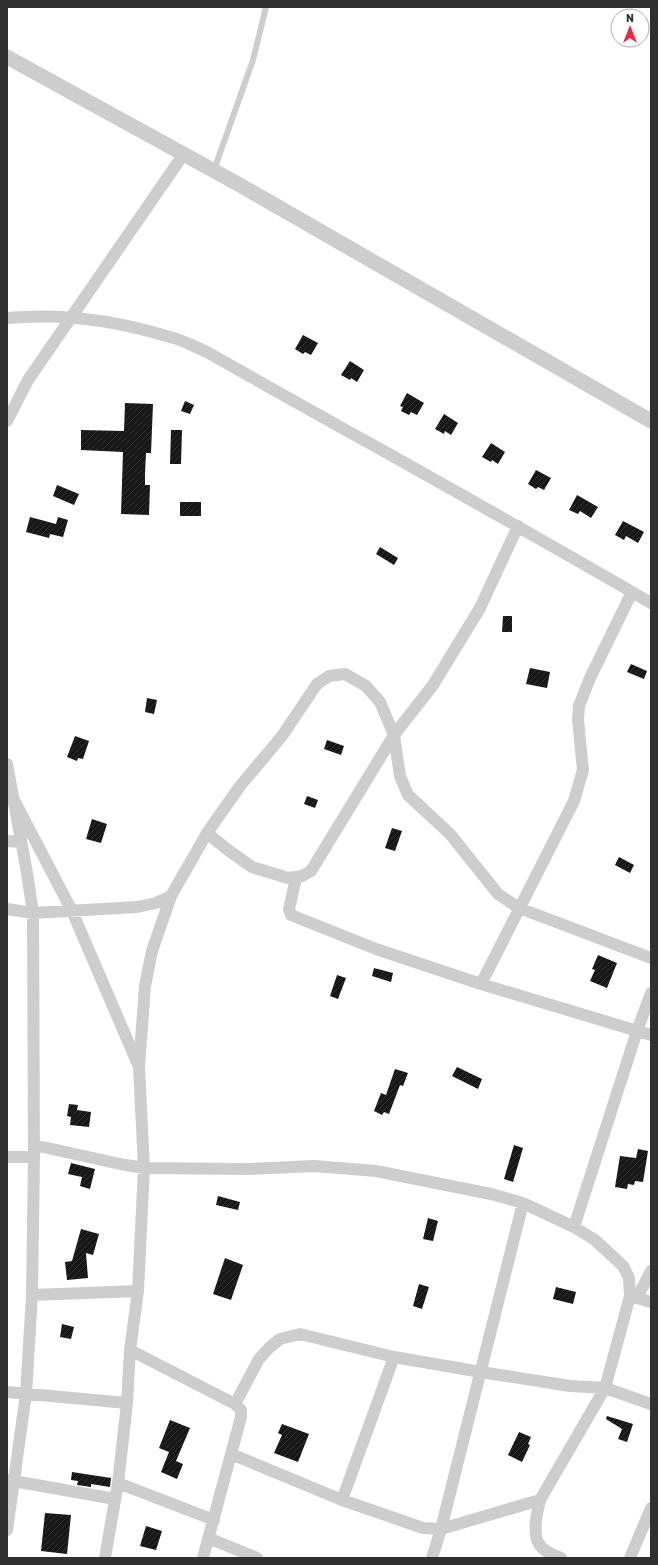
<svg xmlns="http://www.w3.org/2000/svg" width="658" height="1565" font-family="Rubik,sans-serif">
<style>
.building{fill:url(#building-hatch)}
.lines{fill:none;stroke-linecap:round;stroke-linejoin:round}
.service{stroke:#cdcdcd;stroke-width:6}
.minor{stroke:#cdcdcd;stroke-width:12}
.tertiary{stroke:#cdcdcd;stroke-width:15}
</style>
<defs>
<pattern id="building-hatch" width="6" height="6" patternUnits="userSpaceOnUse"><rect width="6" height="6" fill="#171717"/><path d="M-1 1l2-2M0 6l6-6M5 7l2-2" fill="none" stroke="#303030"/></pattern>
</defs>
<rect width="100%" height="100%" fill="#fff"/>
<path class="building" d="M303 335 318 343 311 355 305 352 303 354 295 349Z
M350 361 364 370 357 382 351 378 350 380 341 375Z
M407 393 424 403 417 415 411 412 409 415 401 411 403 407 400 406Z
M185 401 194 405 190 414 181 411Z
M125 403 153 404 151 453H146L145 474V485H150L149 515 121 514 123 452 81 450V430L124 431Z
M444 414 458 423 451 435 445 431 444 434 435 429Z
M171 430H182L181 464H170Z
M491 443 505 452 498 464 492 460 491 462 482 457Z
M536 470 551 478 544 490 538 487 536 489 528 484Z
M57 485 79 494 74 505 53 496Z
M577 495 598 507 591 518 580 511 578 514 569 510Z
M180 502H201V516H180Z
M30 517 56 524 58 517 68 520 63 537 50 534 49 538 26 532Z
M623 521 644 532 638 543 626 536 624 540 615 535Z
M380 547 398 558 394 565 376 554Z
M503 616H512V632H502Z
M631 664 647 671 644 679 627 672Z
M530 668 550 672 547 688 526 684Z
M147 698 157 700 154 714 145 712Z
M75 736 89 741 83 759 78 758 77 761 67 757Z
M327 740 344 746 341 755 324 749Z
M307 796 318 800 315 808 304 804Z
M92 819 107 824 101 843 86 839Z
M392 828 402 831 395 851 385 848Z
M619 857 634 865 630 873 615 865Z
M598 955 617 963 607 988 590 981 595 970 592 969Z
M374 968 393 973 391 982 372 976Z
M337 975 346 978 338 999 330 996Z
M457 1067 482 1079 478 1089 452 1076Z
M395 1069 408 1073 403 1086 400 1085 389 1114 384 1112 382 1115 374 1111 381 1093 386 1095Z
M69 1104 78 1105 77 1110 91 1112 89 1127 70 1125 71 1117 67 1116Z
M514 1145 523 1148 513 1182 504 1179Z
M638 1149 648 1151 643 1182 635 1181 634 1185 628 1184 627 1189 615 1187 620 1156 636 1158Z
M71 1163 95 1169 90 1189 80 1186 82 1177 68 1174Z
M218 1196 240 1202 238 1210 216 1205Z
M428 1218 438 1221 433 1241 423 1239Z
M81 1229 99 1234 93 1255 86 1253 88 1278 67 1280 65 1262 72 1261Z
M225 1258 243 1265 231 1300 213 1294Z
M419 1284 429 1287 422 1309 413 1306Z
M556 1287 576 1292 573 1304 553 1299Z
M62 1324 74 1327 71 1339 60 1337Z
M607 1416 633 1424 627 1442 618 1439 622 1429 606 1419Z
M170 1420 190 1428 176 1461 183 1464 177 1479 161 1472 169 1452 159 1448Z
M282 1424 309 1434 298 1462 274 1453 282 1435 278 1433Z
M519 1432 531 1437 528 1444 530 1445 522 1462 508 1455Z
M72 1472 111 1478 110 1487 91 1484V1487L77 1485 78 1481 71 1480Z
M45 1513 71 1515 67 1554 41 1551Z
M146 1526 162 1531 156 1550 140 1546Z"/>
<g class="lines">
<path class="service" d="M214 170 253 60 266 7"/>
<path class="minor" d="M7 318C61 313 118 321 170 337 183 340 195 347 207 352 355 436 504 517 651 603
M7 421 28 380 183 155
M7 764 27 873 33 913 34 1157 32 1295 26 1394 7 1530
M13 798 72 911 139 1067 144 1168 138 1291 130 1350 127 1403 118 1483 105 1558
M207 833 228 850 252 867 288 878 302 876 311 871 394 735 433 685 480 608 518 526
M7 841 21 842
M296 878 289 909 291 915 376 949 481 984 651 1035
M7 909 33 913 137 907 156 903 171 896
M481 984 574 801 583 770 578 720 579 706 590 678 632 592
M139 1067 145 986 152 951 171 896 207 833 240 786 282 736 317 684 329 676 345 674 366 686 380 702 394 735 400 776 408 795 450 834 498 894 519 908 651 958
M34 1145 120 1164 144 1168 249 1169 314 1166 376 1171 491 1194 523 1203 574 1227 595 1240 623 1266 629 1278 630 1296 605 1388 651 1404
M7 1157H34
M574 1227 637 1031 651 993
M32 1295 138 1291
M630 1296 651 1302
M637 1298 651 1271
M130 1350 235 1404 241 1410V1417L203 1558
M7 1392 127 1403
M231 1454 342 1500 423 1528 441 1529 540 1500 605 1388 570 1386 481 1372 394 1357 300 1334 280 1339 269 1348 259 1359 235 1404
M8 1480 115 1499
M118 1483 214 1520
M342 1500 394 1357
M540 1500C537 1512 532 1533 539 1544 544 1552 554 1555 561 1558
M208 1538 257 1558
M432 1558 441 1529 523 1203
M630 1558 651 1508"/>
<path class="tertiary" d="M7 57 238 184 651 421"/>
</g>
<rect width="658" height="1565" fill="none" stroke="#303030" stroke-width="16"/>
<g transform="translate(630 28)"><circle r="19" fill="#ffffff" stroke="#acacac"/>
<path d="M0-3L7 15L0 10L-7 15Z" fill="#f12746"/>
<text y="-6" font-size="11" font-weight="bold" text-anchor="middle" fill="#303030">N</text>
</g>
</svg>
